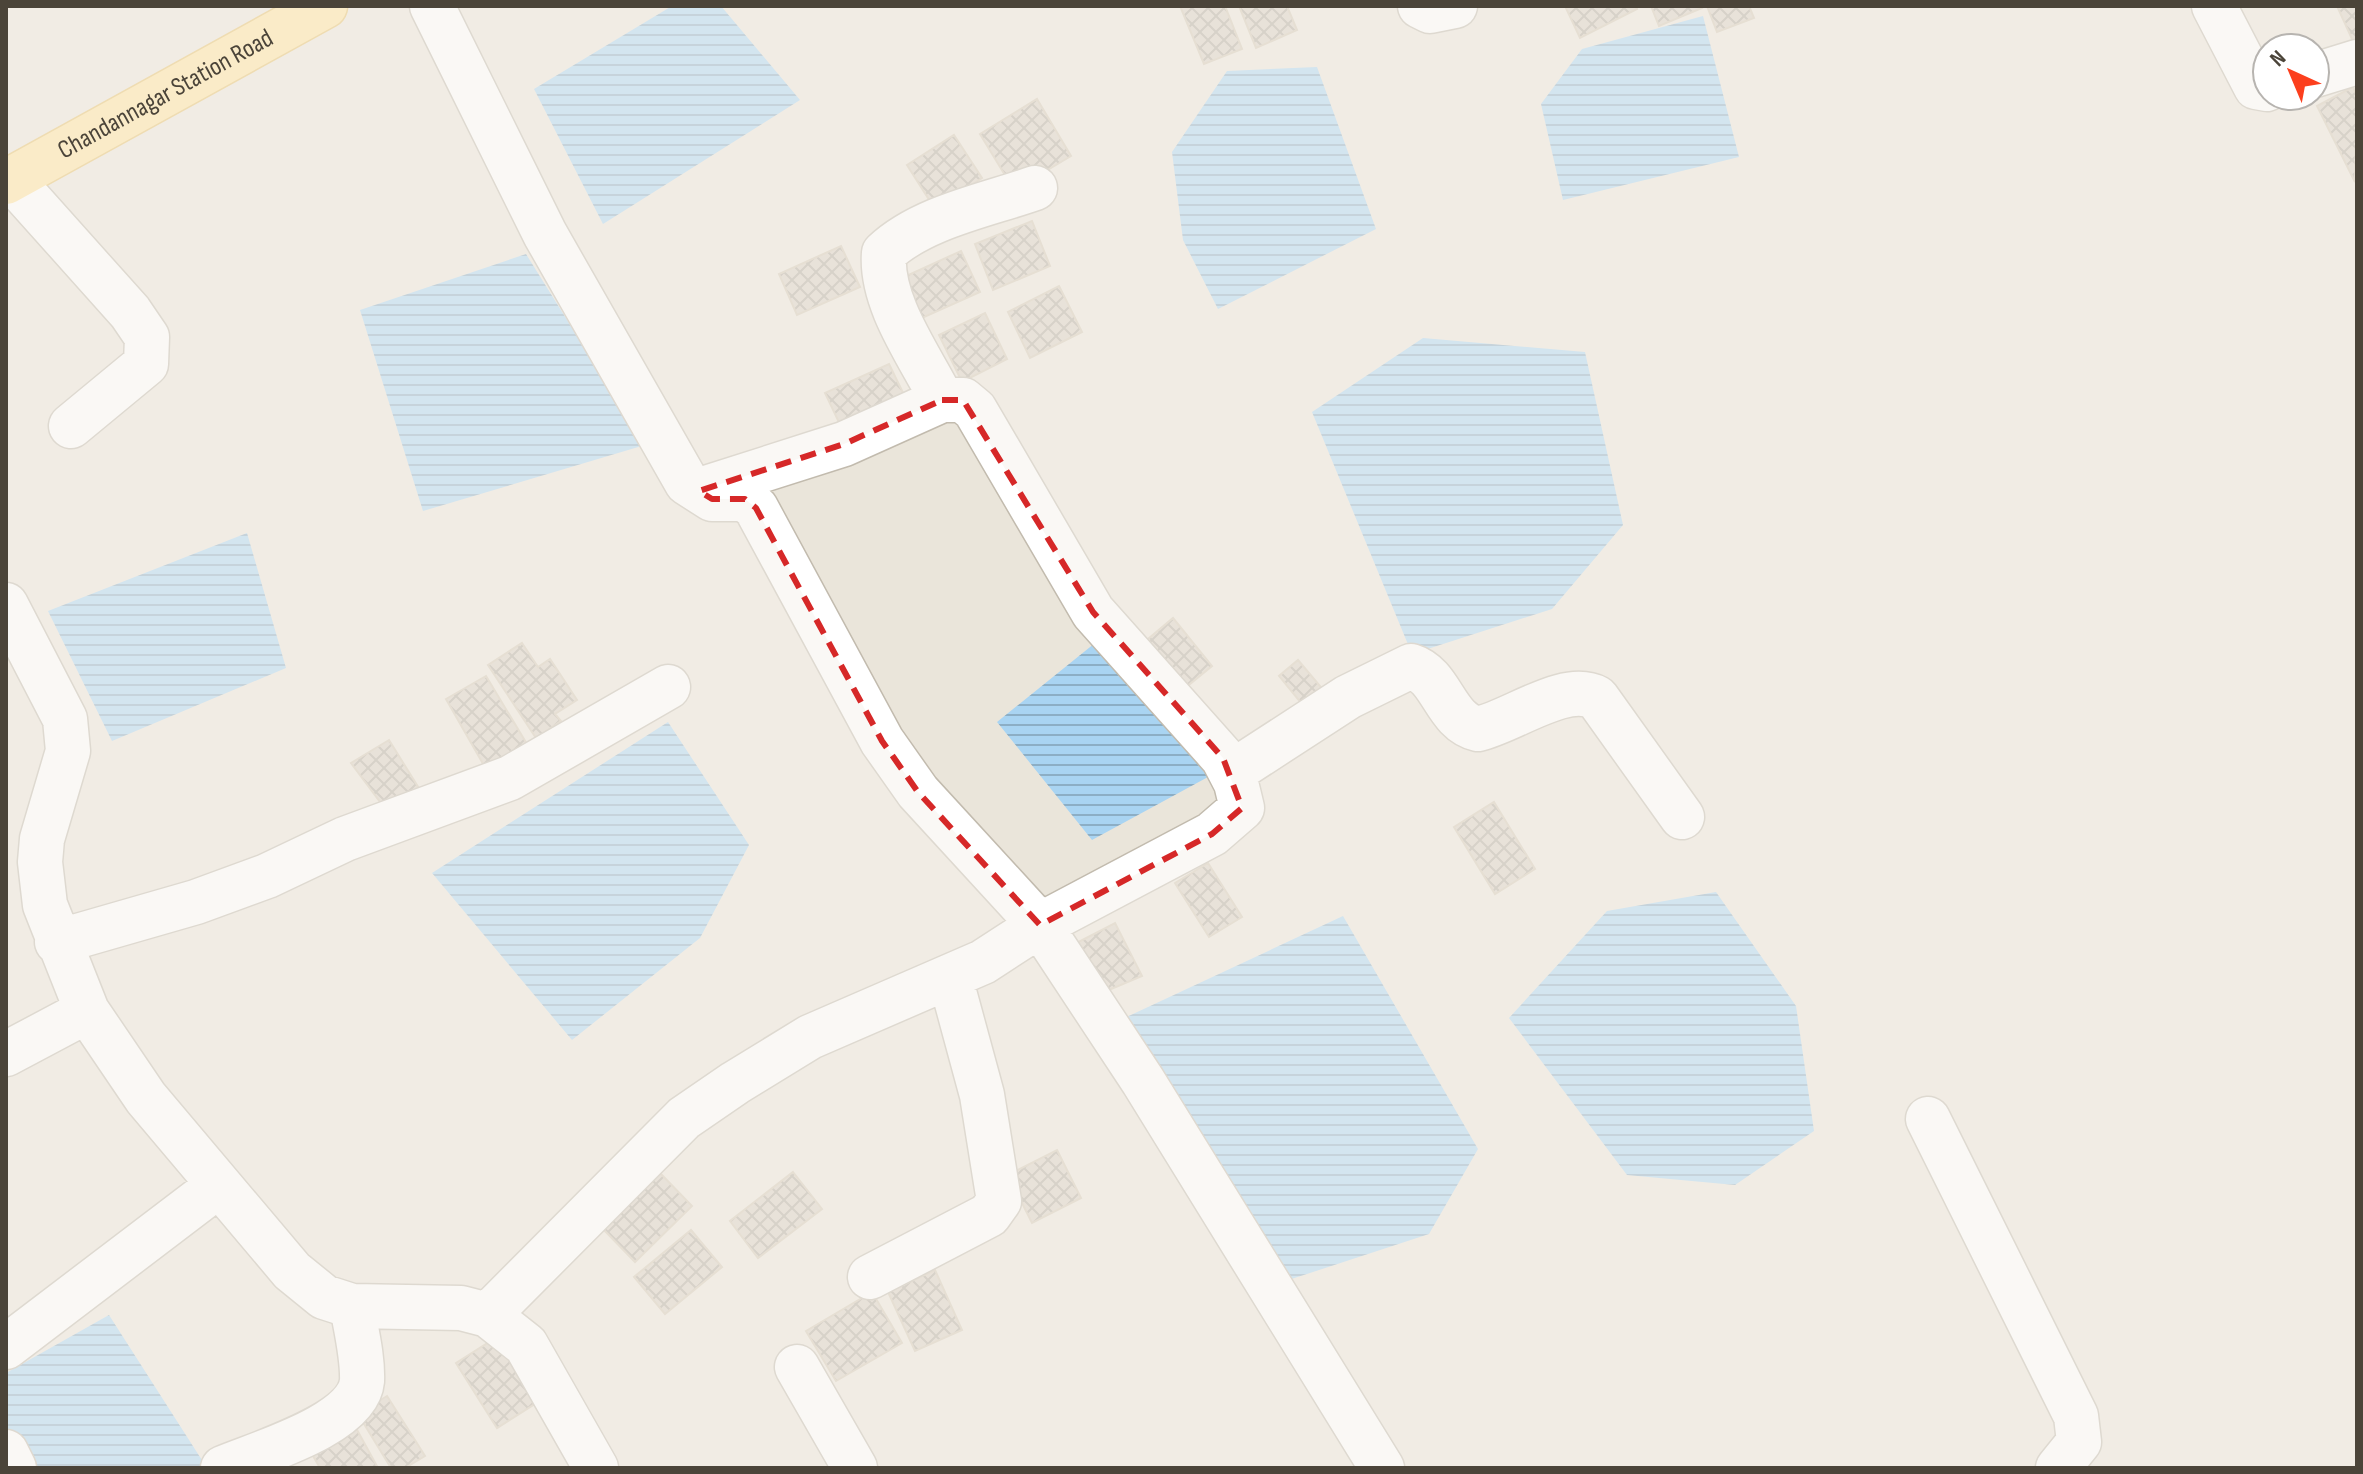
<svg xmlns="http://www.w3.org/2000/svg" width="2363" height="1474" font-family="'Sofia Sans Condensed',sans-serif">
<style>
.residential{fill:#eae5da;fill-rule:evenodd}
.water{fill:url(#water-rules)}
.building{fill:url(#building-cross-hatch);stroke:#d3c7b4;stroke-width:2}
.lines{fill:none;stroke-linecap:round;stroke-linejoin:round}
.minor-casing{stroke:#c2bbae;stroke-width:47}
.major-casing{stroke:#e6c16a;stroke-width:47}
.minor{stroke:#fff;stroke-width:44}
.major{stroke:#ffe39c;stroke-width:44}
.marked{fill:none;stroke:#d62828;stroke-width:6;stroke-dasharray:16 10;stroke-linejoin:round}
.labels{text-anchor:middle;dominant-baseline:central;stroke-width:6;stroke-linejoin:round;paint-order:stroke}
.street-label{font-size:26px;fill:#4b4439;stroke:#fff}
</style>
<defs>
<pattern id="water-rules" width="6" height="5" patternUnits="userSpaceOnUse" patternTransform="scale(2)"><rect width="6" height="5" fill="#a9d4f2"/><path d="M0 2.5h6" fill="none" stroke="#8caec5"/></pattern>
<pattern id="building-cross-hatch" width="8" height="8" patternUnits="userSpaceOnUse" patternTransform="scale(2)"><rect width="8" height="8" fill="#d8cfc1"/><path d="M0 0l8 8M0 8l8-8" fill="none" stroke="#b1aa9e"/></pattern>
</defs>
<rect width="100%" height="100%" fill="#f6f3ec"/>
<path class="residential" d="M6 6H2357V1468H6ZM2267 48H2315V96H2267Z"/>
<path class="water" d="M672 6H721L800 100 603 224 534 89Z
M1703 16 1739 157 1563 200 1541 104 1582 49Z
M1317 67 1376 229 1218 309 1183 240 1172 152 1227 71Z
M526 254 645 445 423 511 360 310Z
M1423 338 1585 352 1623 525 1552 609 1412 654 1312 412Z
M247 533 286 668 112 741 48 611Z
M1100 639 1208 777 1092 840 997 722Z
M668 722 749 845 700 938 572 1040 432 873Z
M1716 892 1796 1006 1814 1131 1735 1185 1627 1175 1509 1018 1607 911Z
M1343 916 1478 1149 1429 1234 1255 1291 1118 1021Z
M109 1315 207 1468H25L6 1430V1373Z"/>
<path class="building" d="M1180 6H1225L1242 49 1204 64Z
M1239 6H1287L1297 30 1256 48Z
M1565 6H1636L1637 9 1580 38Z
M1651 6H1701L1702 8 1659 26Z
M1707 6H1749L1754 18 1717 32Z
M2337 6H2357V50Z
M2353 87 2357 96 2355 182 2317 106Z
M1037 99 1071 156 1014 190 980 134Z
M954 135 982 178 935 209 907 165Z
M1032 221 1050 266 993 290 975 244Z
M841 246 860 287 797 315 779 274Z
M961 251 980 292 922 318 904 277Z
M1059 286 1082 332 1030 358 1008 312Z
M985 313 1007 359 962 382 939 335Z
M889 364 909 405 845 435 825 393Z
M1173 618 1212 666 1174 697 1135 650Z
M522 643 538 667 550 659 577 700 555 714 561 721 536 738 488 665Z
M1298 660 1331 699 1311 715 1279 676Z
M486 676 530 749 486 769 446 699Z
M389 740 420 790 386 810 351 763Z
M1494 802 1535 869 1495 894 1454 827Z
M1208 863 1242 917 1209 937 1175 883Z
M1115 923 1142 976 1097 995 1067 948Z
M1057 1150 1081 1198 1032 1223 1008 1175Z
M793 1172 822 1209 758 1258 730 1221Z
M660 1173 692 1206 635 1262 602 1228Z
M691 1230 722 1267 665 1314 634 1277Z
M935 1270 962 1330 915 1351 888 1292Z
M872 1292 902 1343 836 1381 806 1331Z
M505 1332 546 1397 497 1428 456 1363Z
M387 1396 425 1456 405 1468H391L358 1414Z
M356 1428 378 1468H320L312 1454Z"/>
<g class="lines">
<g class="minor-casing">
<path id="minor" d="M432 6 545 234 687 483 712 499H745L756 508 882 741 918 792 1040 925 1143 1081 1382 1468
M1420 6 1430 11 1455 6
M2214 6 2256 87 2267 89
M2315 75 2357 62
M11 179 130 312 147 337 146 364 71 426
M942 400C920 356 880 303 884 253 922 217 987 205 1035 188
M6 605 65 719 68 751 42 839 40 862 45 905 87 1011 146 1098 292 1271 324 1297 352 1306 461 1308 488 1315 526 1345 596 1468
M1231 773 1348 697 1411 666C1443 676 1444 721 1478 729 1513 721 1565 681 1597 698L1682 817
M57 942 196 902 267 876 345 839 510 778 668 687
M6 1054 87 1011
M1928 1119 2076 1416 2079 1442 2058 1468
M870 1277 989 1215 999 1201 982 1095 950 977
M488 1315 684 1118 735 1083 810 1037 983 962 1040 925 1212 834 1242 808 1236 783 1223 758 1093 612 975 410 963 400H942L844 444 700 490
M6 1347 219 1185
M797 1367 855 1468
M6 1452 14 1468
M223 1468C258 1453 358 1425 362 1381 363 1357 356 1330 352 1306"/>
</g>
<g class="major-casing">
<g id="major">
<path id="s1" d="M6 182 325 6"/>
</g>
</g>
<use href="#minor" class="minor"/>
<use href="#major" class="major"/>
</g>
<path d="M0 0H2363V1474H0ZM942 400H963L1093 612 1223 758 1242 808 1212 834 1040 925 918 792 882 741 756 508 745 499H712L699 491 844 444Z" fill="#f6f3ec" fill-opacity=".55" fill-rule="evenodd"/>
<path class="marked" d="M942 400H963L1093 612 1223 758 1242 808 1212 834 1040 925 918 792 882 741 756 508 745 499H712L699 491 844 444Z"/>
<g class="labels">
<g class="street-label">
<text stroke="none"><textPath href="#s1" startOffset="182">Chandannagar Station Road</textPath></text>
</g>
</g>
<rect width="2363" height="1474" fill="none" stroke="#4b4439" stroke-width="16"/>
<g transform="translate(2291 72) rotate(316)"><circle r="38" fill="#ffffff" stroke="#b7b4b0" stroke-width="2"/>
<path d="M0-6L14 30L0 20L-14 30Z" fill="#fc3f1d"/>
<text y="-12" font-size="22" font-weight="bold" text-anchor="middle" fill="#4b4439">N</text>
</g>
</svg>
